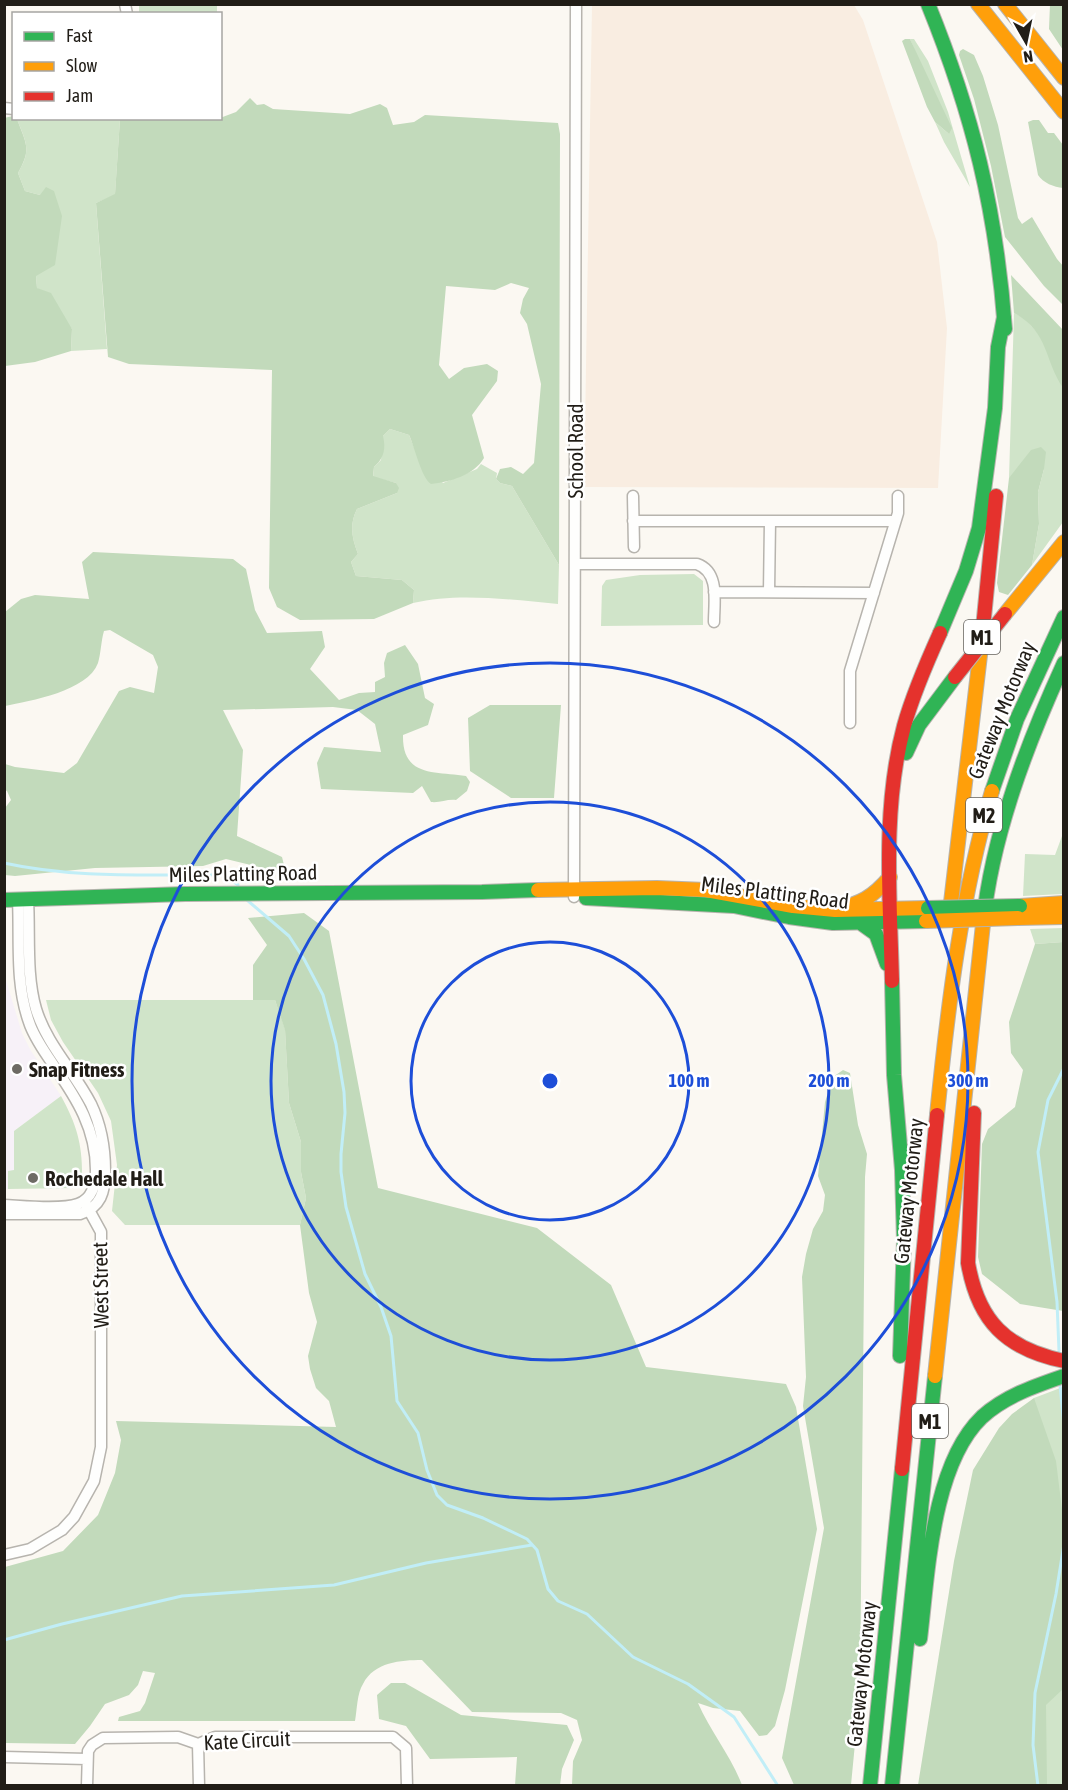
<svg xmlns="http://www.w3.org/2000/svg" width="1068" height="1790" font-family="'Asap Condensed',sans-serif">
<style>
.commercial{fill:#f7f1f8}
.industrial{fill:#f9ede1}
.green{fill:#d0e4c9}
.forest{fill:#c2dabb}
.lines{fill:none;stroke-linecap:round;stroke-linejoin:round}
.stream{stroke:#c1eef7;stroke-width:3}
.street-casing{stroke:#b7b4ae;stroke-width:13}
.fast-casing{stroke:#b7b4ae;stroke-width:16}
.slow-casing{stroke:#b7b4ae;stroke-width:16}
.jam-casing{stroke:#b7b4ae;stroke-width:16}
.street{stroke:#fefefd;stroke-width:10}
.fast{stroke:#30b455;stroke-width:14}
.slow{stroke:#ff9f0a;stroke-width:14}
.jam{stroke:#e5322d;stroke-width:14}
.fast-bridge-casing{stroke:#b7b4ae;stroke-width:16;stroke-linecap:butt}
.slow-bridge-casing{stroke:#b7b4ae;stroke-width:16;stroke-linecap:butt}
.jam-bridge-casing{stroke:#b7b4ae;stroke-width:16;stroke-linecap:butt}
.fast-bridge{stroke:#30b455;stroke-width:14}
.slow-bridge{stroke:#ff9f0a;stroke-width:14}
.jam-bridge{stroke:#e5322d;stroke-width:14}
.ring{fill:none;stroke:#1d4ed8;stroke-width:3}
.poi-dot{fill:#6d6a64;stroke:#fff;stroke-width:2}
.labels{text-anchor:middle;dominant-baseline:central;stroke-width:5;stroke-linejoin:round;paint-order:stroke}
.shield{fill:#fff;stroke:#64615d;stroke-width:1.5}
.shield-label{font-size:20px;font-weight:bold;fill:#211d17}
.street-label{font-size:21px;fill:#211d17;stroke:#fff}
.poi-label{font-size:21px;font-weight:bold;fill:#211d17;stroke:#fff;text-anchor:start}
.centre{fill:#1d4ed8;stroke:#fff;stroke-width:3}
.ring-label{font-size:18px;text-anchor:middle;font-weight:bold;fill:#1d4ed8;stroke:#fff;stroke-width:5;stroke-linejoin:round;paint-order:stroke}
</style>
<rect width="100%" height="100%" fill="#fbf8f2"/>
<path class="commercial" d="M4 936 5 977 22 1033 31 1051 61 1096 14 1131V1171L8 1172V1189H4Z"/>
<path class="industrial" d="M592 5H854L863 20 937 242 947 328 938 488 584 487Z"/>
<path class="green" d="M139 5H217V13H139Z
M910 39H914L928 61 948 112 970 187 944 142 935 122 949 134Z
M17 119H120L115 195 96 203 107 349 71 351 72 329 37 288 36 276 40 195 25 191 18 173C32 149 26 143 17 119Z
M1014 313 1024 318 1040 335 1063 388 1064 483 1062 490 1063 522 1032 565 1039 524 1038 492 1044 469 1009 478Z
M390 429 409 435 416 452 443 483 477 469 481 464 497 473 496 479 500 483 512 486 559 565 558 604C511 600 459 592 413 603L414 590 402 580 356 576 351 562 358 554C352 538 349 525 357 509L397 493 396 483 373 477 374 467 381 460 383 436Z
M694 574 703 581V625L601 626 602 586 606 580 640 575Z
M1062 836 1063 894 1023 896 1025 854 1055 855Z
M1063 928V942L1035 944 1030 929Z
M46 1000H275L285 1029 289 1103 301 1142V1172L306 1198 300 1225H125L112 1211 117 1165 111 1121 98 1093 63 1042 51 1020Z
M61 1096C78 1127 83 1147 82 1182L79 1186 74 1188 8 1189V1171L14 1170V1131Z
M1063 1387V1785H1036L1034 1398Z"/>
<path class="forest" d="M1050 4 1063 5V50L1049 29Z
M905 39H910L952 128 949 134 935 122 927 107 902 41Z
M963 49 974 55 983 76 998 125 1018 218 1022 224 1032 217 1057 259 1063 266V305L1044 286 1005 237 991 166 974 99 959 55 960 51Z
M250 98 257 105 264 104 273 109 350 114 380 104 387 108 393 125 414 122 425 115 558 123 560 134 559 565 512 486 500 483 496 479 500 469 511 467 523 474 534 463 541 384 527 324 520 313 523 299 529 288 511 283 495 290 446 286 439 365 449 379 464 368 487 364 498 371 497 381 472 415 484 458C474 475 450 482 431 484 421 477 415 448 409 435L390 429 383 436C386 449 384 458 374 467L373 476 396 483 399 488 397 493 357 509C349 525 352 538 358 554L351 562 356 576 402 580 414 590 413 603 374 619 300 620 277 607 269 588 272 370 129 364 108 357 96 203 115 194 120 119 220 118 236 112Z
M13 116 14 118 17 119C26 144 32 148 18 173L25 191 40 195 46 187 54 191 62 216 55 265 36 276 37 288 51 293 72 329 71 351 35 362 5 366 4 118Z
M1033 120H1039L1048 133H1054L1063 145V188C1054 187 1043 183 1038 175L1028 122Z
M1011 275 1063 330V388C1044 360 1049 332 1014 313Z
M1041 447 1046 452 1044 469 1038 492 1039 524 1032 565 1008 595 999 592 997 583 1009 478 1031 450Z
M93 552 233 559 246 569 255 610 267 633 322 631 325 647 310 669 339 700 359 693 375 692V682L385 677 384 663 387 653 405 645 418 664 425 698 434 704 428 725 403 735C402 778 436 771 466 776L470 782 467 791 456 800C447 799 440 803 431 802L422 786 413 793 321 789 317 763 324 747 381 752 375 724 357 710 333 707 223 710 243 750 237 836 282 857 285 869 271 870 226 859 203 866 95 868 15 876 5 875 4 824H6L5 808 11 800 7 791 5 790V764L15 767 64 773 77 763 119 691 130 687 154 693 158 667 153 655 110 630 104 631C101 641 101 653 98 663 88 691 30 701 5 706V612L21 599 35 595 89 599 82 562Z
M490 705H561L554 798H511L470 771 468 718Z
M304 913 329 931 378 1188 537 1228 611 1285 646 1367 786 1384 796 1407 817 1529 785 1690 775 1726 767 1735 759 1736 740 1711 713 1708 698 1703C710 1731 731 1756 742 1785H572L573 1761 582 1740 577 1720 561 1713 472 1712 422 1660C401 1660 374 1662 363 1684 357 1693 357 1710 355 1721H118L119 1717 140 1711 145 1703 155 1673 143 1671 138 1685 129 1695 105 1704 90 1726 75 1744 5 1743V1567L63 1551 98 1515 115 1473 121 1440 116 1421 336 1427 329 1401 316 1388 310 1369 308 1356 317 1322 309 1293 300 1225 306 1198 301 1172V1142L289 1103 285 1030 275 1000H253V965L267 945 248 918Z
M1063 942V1311L1020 1304 982 1274 978 1257 982 1144 988 1129 1015 1107 1023 1070 1011 1053 1009 1022 1035 944Z
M843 1070 850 1073 858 1125 867 1154 865 1177 860 1692 851 1785H794L782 1758 824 1528 803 1406 806 1377 802 1277 806 1254 813 1229 823 1211 825 1195 818 1176 825 1102 833 1077Z
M1034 1398 1056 1461 1063 1518V1689L1046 1705 1047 1785H918L954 1561 973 1470 999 1428 1012 1414Z
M391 1683H405L461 1715 567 1725 574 1740 562 1769 560 1785H515L517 1757 430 1759 406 1726 379 1719 377 1695Z"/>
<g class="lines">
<path class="stream" d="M4 863C76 879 151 874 225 875L238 885
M247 900 289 936 304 959 323 995 336 1044 344 1092 345 1113 341 1154V1172L346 1207 365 1274 381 1307 391 1336 397 1401 418 1433 427 1470 437 1495 447 1505 483 1518 527 1539 537 1550 548 1589 558 1601 587 1614 633 1657 688 1684 734 1717 778 1786
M1059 1351 1057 1302 1038 1152 1048 1100 1064 1068
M1060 1385 1064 1426
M4 1640 62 1624 182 1596 334 1585 426 1563 532 1545
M1038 1786 1033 1745 1035 1693 1056 1594 1064 1544"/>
<g class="street-casing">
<path id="street" d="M125 4 127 14
M4 108 14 109
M633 496 634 547
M633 521H895
M575 564H697C720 572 714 602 714 622
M714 592 874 593
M769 592 770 521
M850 723V671L898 513V496
M574 897 576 4
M4 1205C24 1206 61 1210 78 1204 92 1199 96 1184 96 1170 96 1129 77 1099 54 1066 45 1052 34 1038 29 1022 15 983 20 940 18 900
M4 1214H80C101 1207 105 1192 105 1171 105 1148 101 1125 91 1104 74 1071 47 1045 36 1009 26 975 30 935 28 899
M4 1555 30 1549 62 1530 74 1517 94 1481 101 1447V1232L84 1201
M198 1744 199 1786
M4 1757 87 1759
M87 1786 88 1751 92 1745 103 1738 178 1737 198 1744 215 1737H393L406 1748 407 1786"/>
</g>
<g class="fast-casing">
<path id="fast" d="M928 4C973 115 996 209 1005 329
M940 633 966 571 979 528 995 408 998 347 1004 317
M906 753 919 725 955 677
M992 791 1017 719 1064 617
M586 898 734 906 789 917 833 923 926 921
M4 900 185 894 482 892 538 890
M862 924 876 934 887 964
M983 924C992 835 1027 744 1064 663
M892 981 894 1075 902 1170 904 1241 900 1356
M920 1639C928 1573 932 1465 982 1417 1005 1396 1035 1386 1064 1376
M870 1786 902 1469
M892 1786 935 1376"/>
</g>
<g class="slow-casing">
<path id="slow" d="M978 4 1064 112
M1005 4 1064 78
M1005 614 1064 542
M538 890 657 888 706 890 793 906 835 910 928 908
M1020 906 1064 903
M835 910C861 903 872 898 890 877
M950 911 982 638
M1018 918 1064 917
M937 1115C948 1005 961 897 992 791
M935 1376 983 924"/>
</g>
<g class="jam-casing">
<path id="jam" d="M982 638 996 496
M892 981C890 898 882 808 904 726 913 694 926 664 940 633
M974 1113 968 1263C978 1321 1006 1349 1064 1361
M902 1469 937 1115"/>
</g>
<use href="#street" class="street"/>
<use href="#fast" class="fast"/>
<use href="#slow" class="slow"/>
<use href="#jam" class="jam"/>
<g class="fast-bridge-casing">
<path id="fast-bridge" d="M928 908 1020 906"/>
</g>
<g class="slow-bridge-casing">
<path id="slow-bridge" d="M926 921 1018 918"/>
</g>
<g class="jam-bridge-casing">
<path id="jam-bridge" d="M955 677 1005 614"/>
</g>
<use href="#fast-bridge" class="fast-bridge"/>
<use href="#slow-bridge" class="slow-bridge"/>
<use href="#jam-bridge" class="jam-bridge"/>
</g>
<g class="ring">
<circle cx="550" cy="1081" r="139"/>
<circle cx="550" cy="1081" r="279"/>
<circle cx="550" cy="1081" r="418"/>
</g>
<g class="poi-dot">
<circle cx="17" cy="1069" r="6"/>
<circle cx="33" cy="1178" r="6"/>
</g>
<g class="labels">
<g class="shield">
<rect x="964" y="620" width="36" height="34" rx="4.5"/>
<rect x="966" y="798" width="36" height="34" rx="4.5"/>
<rect x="912" y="1404" width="36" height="34" rx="4.5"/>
</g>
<g class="shield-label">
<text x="982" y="637">M1</text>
<text x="984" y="815">M2</text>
<text x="930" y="1421">M1</text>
</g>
<g class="street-label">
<text transform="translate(575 451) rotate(-90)">School Road</text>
<text transform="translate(1001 710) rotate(-68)">Gateway Motorway</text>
<text transform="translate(243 873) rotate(-1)">Miles Platting Road</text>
<text transform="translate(775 892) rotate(7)">Miles Platting Road</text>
<text transform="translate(908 1191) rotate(-84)">Gateway Motorway</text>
<text transform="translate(100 1285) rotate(-91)">West Street</text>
<text transform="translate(861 1674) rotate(-84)">Gateway Motorway</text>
<text transform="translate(247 1740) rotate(-3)">Kate Circuit</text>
</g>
<g class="poi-label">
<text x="29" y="1069">Snap Fitness</text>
<text x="45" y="1178">Rochedale Hall</text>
</g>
</g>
<circle cx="550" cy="1081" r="9" class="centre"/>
<g class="ring-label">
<text x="689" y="1087">100 m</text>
<text x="829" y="1087">200 m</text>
<text x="968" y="1087">300 m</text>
</g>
<rect width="1068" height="1790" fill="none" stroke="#211d17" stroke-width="12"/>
<rect x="12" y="12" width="210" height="108" fill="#ffffff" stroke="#a6a5a2" stroke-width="1.5"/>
<rect x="24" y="32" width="30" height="9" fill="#30b455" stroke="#a6a5a2" stroke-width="1.5"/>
<text x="66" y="42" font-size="18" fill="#211d17">Fast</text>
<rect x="24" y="62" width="30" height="9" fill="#ff9f0a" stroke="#a6a5a2" stroke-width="1.5"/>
<text x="66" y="72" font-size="18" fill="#211d17">Slow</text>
<rect x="24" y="92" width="30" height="9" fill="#e5322d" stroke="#a6a5a2" stroke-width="1.5"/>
<text x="66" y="102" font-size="18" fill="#211d17">Jam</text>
<g transform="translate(1026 42) rotate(171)" stroke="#ffffff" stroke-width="4.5" paint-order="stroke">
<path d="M0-4.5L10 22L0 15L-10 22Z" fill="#211d17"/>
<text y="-9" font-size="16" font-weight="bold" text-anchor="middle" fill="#211d17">N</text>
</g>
</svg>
